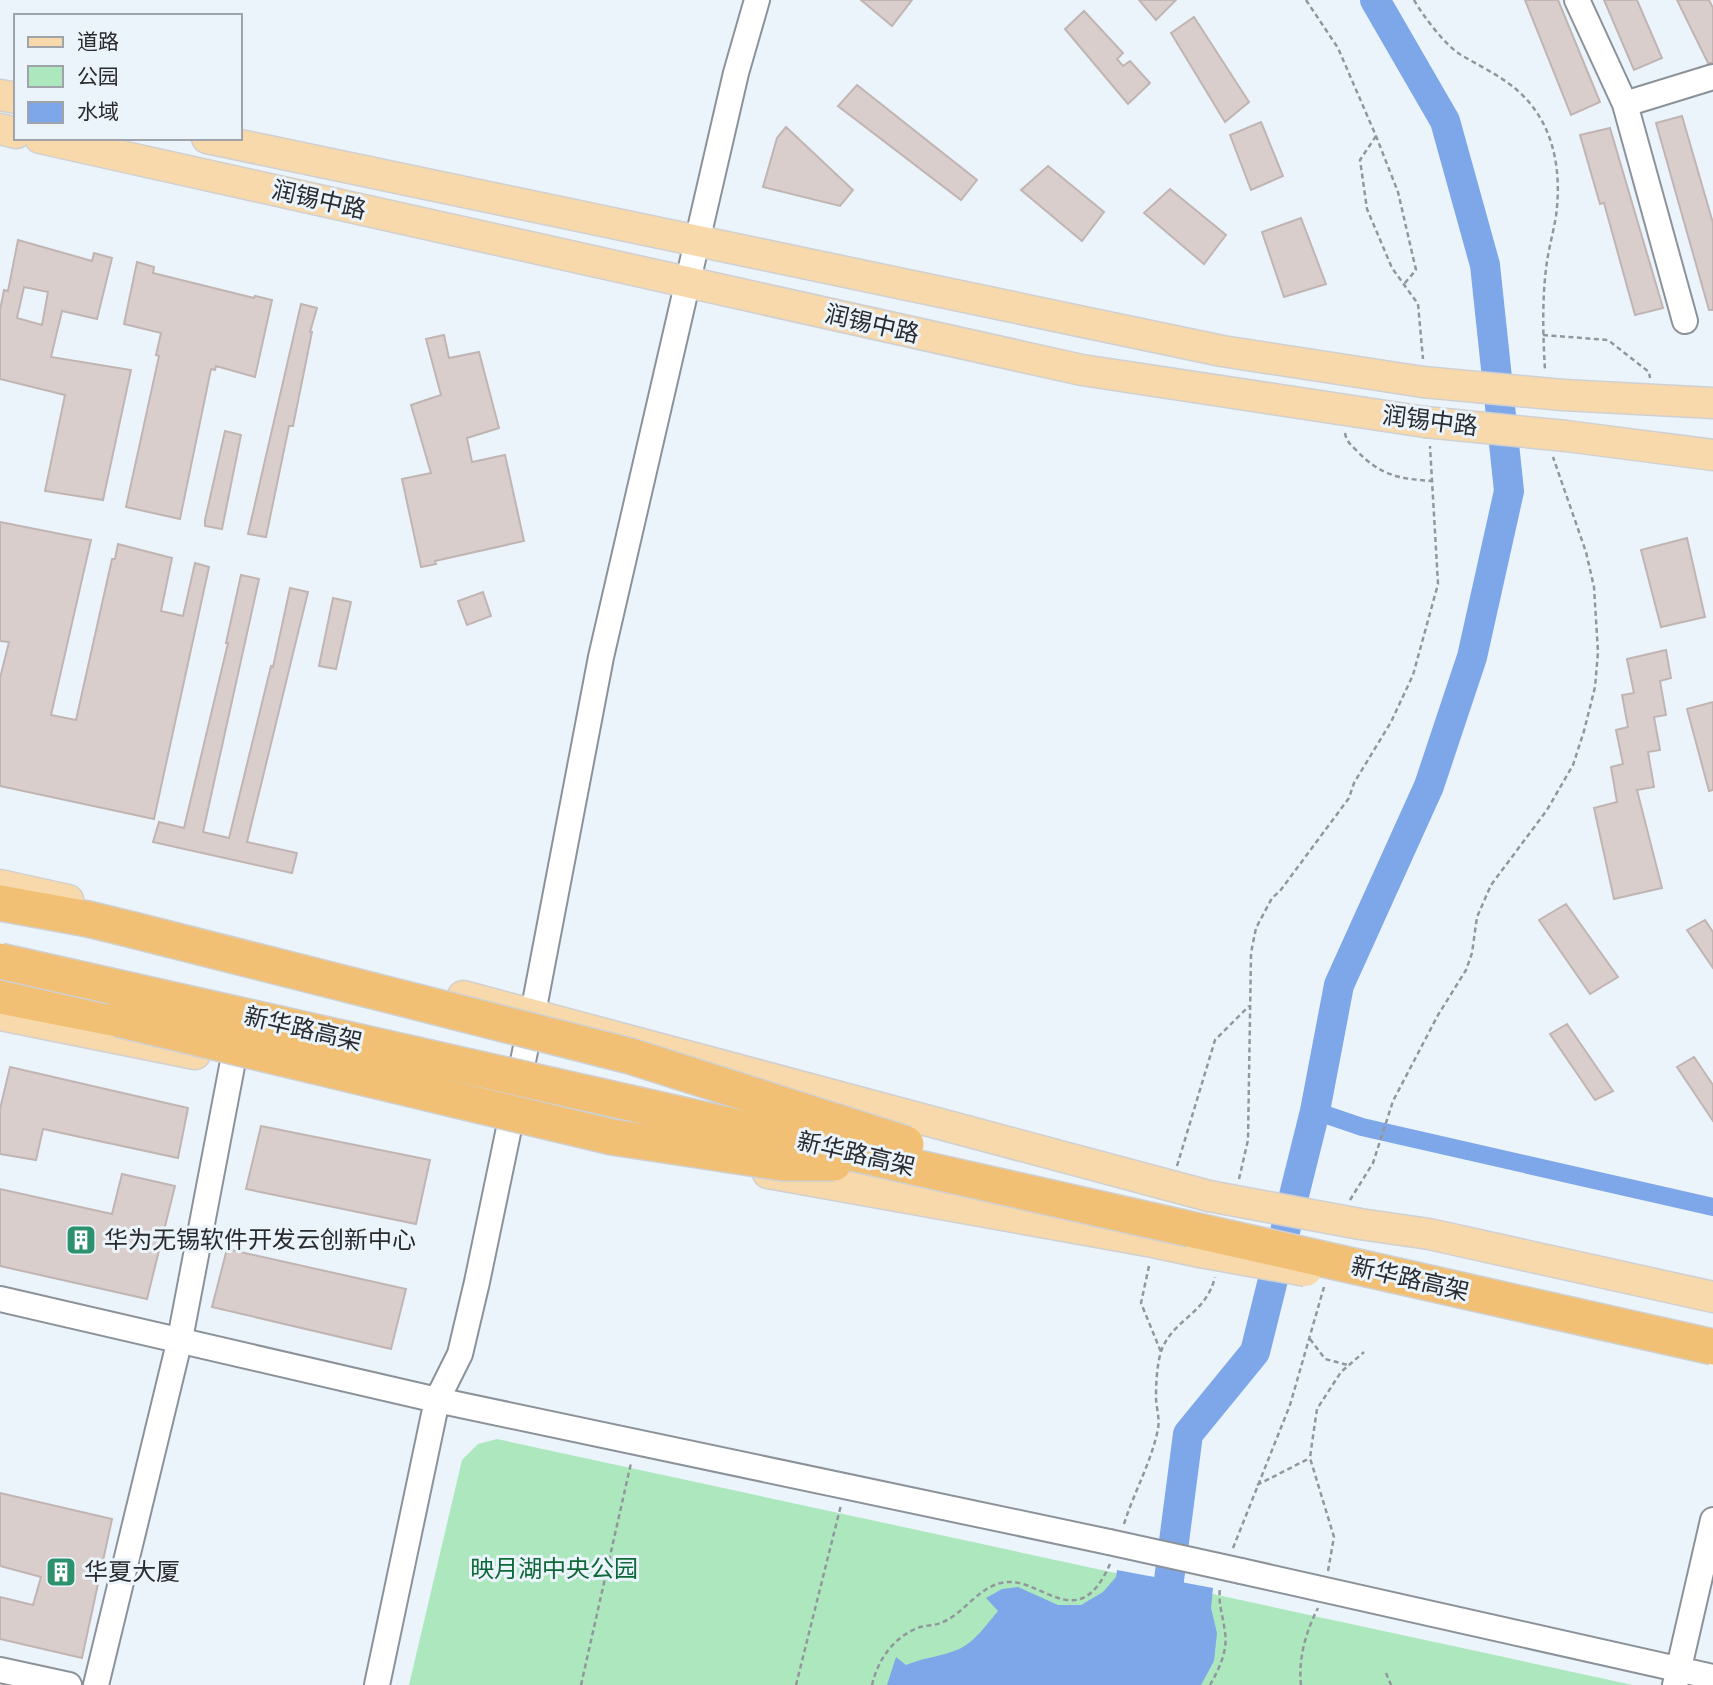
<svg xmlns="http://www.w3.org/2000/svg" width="1713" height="1685" font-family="'Roboto Condensed','Noto Sans SC',sans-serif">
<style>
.green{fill:#ade7be}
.water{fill:#7ea7e9}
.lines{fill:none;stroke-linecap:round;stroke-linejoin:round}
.canal{stroke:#7ea7e9;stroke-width:18}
.river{stroke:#7ea7e9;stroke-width:30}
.building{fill:#d9cecc;stroke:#c0b5b3;stroke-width:2;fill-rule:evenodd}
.minor-casing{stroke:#8c9299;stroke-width:28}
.major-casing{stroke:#d0d0d1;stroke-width:33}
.highway-casing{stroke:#d0d0d1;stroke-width:38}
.path{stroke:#92979c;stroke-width:2.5;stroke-dasharray:5 3.5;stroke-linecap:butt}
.minor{stroke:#fff;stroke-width:24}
.major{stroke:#f7d9ac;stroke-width:30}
.highway{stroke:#f1c075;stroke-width:35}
.minor-bridge-casing{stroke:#8c9299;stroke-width:28;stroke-linecap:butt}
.major-bridge-casing{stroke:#d0d0d1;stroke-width:33;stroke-linecap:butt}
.highway-bridge-casing{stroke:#d0d0d1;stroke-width:38;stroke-linecap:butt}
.minor-bridge{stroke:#fff;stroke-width:24}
.major-bridge{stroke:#f7d9ac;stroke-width:30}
.highway-bridge{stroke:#f1c075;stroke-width:35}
.labels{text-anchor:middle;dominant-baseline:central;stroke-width:6;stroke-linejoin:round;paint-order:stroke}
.street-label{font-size:24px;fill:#292b2e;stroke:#ecf4fb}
.poi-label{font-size:24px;fill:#292b2e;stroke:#ecf4fb;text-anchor:start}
.park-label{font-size:24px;fill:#0e6839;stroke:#ecf4fb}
</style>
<rect width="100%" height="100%" fill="#ecf4fb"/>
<path class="green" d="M497 1439 1633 1685H409L462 1460 478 1444Z"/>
<path class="water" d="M1117 1570 1213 1588 1211 1608 1217 1633 1214 1661 1201 1685H887L896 1657 906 1665C922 1658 938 1657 954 1651 973 1645 986 1625 998 1611L986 1598 1002 1589 1018 1587 1058 1605H1081L1103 1592 1116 1577Z"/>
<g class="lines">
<path class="canal" d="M1315 1111 1362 1127 1713 1207"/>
<path class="river" d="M1129 1685 1169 1580 1188 1434 1255 1352 1315 1111 1339 985 1429 786 1472 657 1509 491 1485 265 1445 121 1375 0"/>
</g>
<path class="building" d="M861 0H912L892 26Z
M1139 0H1176L1156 20Z
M1525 0H1558L1600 102 1571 115Z
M1604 0H1637L1662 58 1634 70Z
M1677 0H1709L1713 8V63H1708Z
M1084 11 1123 53 1117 59 1123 66 1130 61 1150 83 1128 104 1065 29Z
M1194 17 1249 102 1225 122 1171 33Z
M857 85 977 180 961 200 838 106Z
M1682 116 1713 223V310H1709L1656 123Z
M1261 122 1283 176 1251 190 1230 135Z
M786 127 853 190 840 206 763 187 777 138Z
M1610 128 1663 308 1635 315 1604 203 1600 204 1580 135Z
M1048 166 1104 212 1082 241 1021 190Z
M1170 189 1226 235 1204 264 1144 213Z
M1301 218 1326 284 1284 297 1262 232Z
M18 240 92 261 94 253 112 258 97 319 62 311 51 357 131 370 103 500 45 491 65 395 0 379V310L4 290 8 291ZM24 287 48 292 42 325 17 318Z
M137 262 154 267 153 273 254 298 255 296 272 300 255 377 216 366 215 370 211 369 180 519 126 507 159 356 156 355 161 333 124 324Z
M301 304 317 308 310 332H312L293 426H289L266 537 248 534Z
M444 335 449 358 479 352 499 428 467 438 472 462 505 455 524 541 435 561 436 564 421 567 402 479 431 473 411 405 441 395 426 339Z
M225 431 241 435 222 529 205 526V520Z
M0 522 91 540 51 715 76 720 112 559H115L118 544 172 558 161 611 183 616 195 563 209 567 154 819 0 786V678L9 642 0 641Z
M1687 538 1705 617 1661 627 1641 550Z
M241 575 259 579 203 832 229 838 271 666 273 667 290 588 308 592 247 842 297 853 292 873 153 842 159 822 184 828 228 643H226Z
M483 592 491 616 467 625 458 601Z
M333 598 351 602 336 669 319 666Z
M1666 650 1671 678 1660 681 1666 715 1654 717 1660 750 1648 752 1654 787 1637 790 1662 888 1614 899 1594 808 1617 802 1611 767 1623 764 1616 730 1628 727 1622 695 1634 693 1627 659Z
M1713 702V790L1709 791 1687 709Z
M1566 904 1618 977 1590 994 1539 920Z
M1705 920 1713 932V968L1687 930Z
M1567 1024 1613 1091 1595 1100 1550 1034Z
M1694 1057 1713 1085V1121L1677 1067Z
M10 1067 188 1108 178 1158 43 1129 36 1160 0 1154V1109Z
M261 1126 430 1160 416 1224 246 1189Z
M122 1174 175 1186 147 1299 0 1266V1189L112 1214Z
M227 1249 406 1289 391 1349 212 1307Z
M0 1493 112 1519 82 1658 0 1639V1597L33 1605 41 1577 0 1566Z"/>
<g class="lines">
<g class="minor-casing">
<path id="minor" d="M757 0 736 73 601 657 533 1013 477 1282 460 1354 437 1400 1109 1542
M1577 0 1625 104 1685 321
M1625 104 1713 77
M0 1299 437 1400 377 1685
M1241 1571 1713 1677
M0 1670 69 1685
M96 1685 180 1339 233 1061
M1675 1685 1713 1520"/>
</g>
<g class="major-casing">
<path id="major" d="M0 95 16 98
M0 129 16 133
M40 138 1082 370 1425 422
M207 138 1222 351 1423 382
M1563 395 1713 403
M1566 436 1713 455
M0 885 68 900
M463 996 1209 1196
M0 1015 195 1054
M768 1173 1153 1242 1200 1252
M1360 1224 1429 1234 1713 1297"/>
</g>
<g class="highway-casing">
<path id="highway" d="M0 903 88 919 133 930
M0 996 118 1019"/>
</g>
<path class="path" d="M1306 0 1338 48 1376 136 1398 192 1416 270 1404 284
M1414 0C1423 16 1443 42 1458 53 1477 65 1500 75 1517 90 1554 122 1562 170 1556 216 1553 234 1548 251 1546 269 1542 302 1543 337 1545 370
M1376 136 1360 160 1367 209 1392 268 1418 304 1423 359
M1543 335 1608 340 1649 372 1650 378
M1345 433C1346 441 1351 445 1357 451 1381 476 1400 479 1433 481
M1177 1166 1215 1040 1249 1006
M1239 1179 1248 1140 1251 953 1256 928 1272 898 1280 891 1349 798 1354 783 1391 722 1413 675 1438 584 1430 446
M1350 1200 1373 1163 1393 1101 1438 1015 1466 970 1472 953 1477 917 1491 885 1547 810 1573 765 1584 731 1595 687 1598 652 1594 587 1586 552 1553 457
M1149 1266 1141 1303 1161 1352
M1310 1339 1325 1359 1348 1365
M1257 1485 1310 1458
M1124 1524C1134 1492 1151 1463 1158 1429 1160 1418 1156 1407 1156 1397 1156 1383 1157 1362 1162 1349 1174 1319 1206 1314 1215 1277
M1233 1548 1290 1405 1324 1287
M1328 1571 1334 1537 1310 1458 1312 1443 1317 1409 1341 1372 1364 1352
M1386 1673 1391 1685
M581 1685 631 1463
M796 1685 841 1505
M872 1685C878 1660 892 1639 917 1628 925 1625 935 1626 943 1622 964 1613 978 1588 1001 1583 1040 1573 1077 1639 1110 1564
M1210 1685C1219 1669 1228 1651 1225 1632 1223 1616 1218 1604 1220 1588
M1301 1685C1298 1659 1306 1631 1318 1608"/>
<use href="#minor" class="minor"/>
<use href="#major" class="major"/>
<use href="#highway" class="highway"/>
<g class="minor-bridge-casing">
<path id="minor-bridge" d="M1109 1542 1241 1571"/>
</g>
<g class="major-bridge-casing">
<path id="major-bridge" d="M1423 382 1563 395
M1425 422 1566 436
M1209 1196 1360 1224
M1200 1252 1306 1271"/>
</g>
<g class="highway-bridge-casing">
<path id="highway-bridge" d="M133 930 630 1056 906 1144
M0 961 1713 1347
M118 1019 612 1137 783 1163H834"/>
</g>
<use href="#minor-bridge" class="minor-bridge"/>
<use href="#major-bridge" class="major-bridge"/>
<use href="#highway-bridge" class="highway-bridge"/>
</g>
<defs>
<g id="building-square" transform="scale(1.575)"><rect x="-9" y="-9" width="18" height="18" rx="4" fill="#2c926d" stroke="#ecf4fb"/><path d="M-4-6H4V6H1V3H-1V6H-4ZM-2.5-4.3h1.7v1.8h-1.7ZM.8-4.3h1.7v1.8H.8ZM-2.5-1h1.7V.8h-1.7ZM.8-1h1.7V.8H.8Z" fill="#fff"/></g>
</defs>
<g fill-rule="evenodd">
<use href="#building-square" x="81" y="1240"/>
<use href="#building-square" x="61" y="1572"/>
</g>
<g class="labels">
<g class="street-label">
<text transform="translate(319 200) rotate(13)">润锡中路</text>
<text transform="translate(872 324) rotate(13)">润锡中路</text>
<text transform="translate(1430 421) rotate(7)">润锡中路</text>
<text transform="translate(303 1029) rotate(13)">新华路高架</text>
<text transform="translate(856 1154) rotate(13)">新华路高架</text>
<text transform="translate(1410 1279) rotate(13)">新华路高架</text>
</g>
<g class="poi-label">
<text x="104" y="1240">华为无锡软件开发云创新中心</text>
<text x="84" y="1572">华夏大厦</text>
</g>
<g class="park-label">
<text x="554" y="1569">映月湖中央公园</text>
</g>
</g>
<rect x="14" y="14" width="228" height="126" fill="#ecf4fb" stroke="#9ea4a9" stroke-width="2"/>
<rect x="28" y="37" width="35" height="10" fill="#f7d9ac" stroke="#9ea4a9" stroke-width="2"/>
<text x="77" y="49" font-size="21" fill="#292b2e">道路</text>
<rect x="28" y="66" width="35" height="21" fill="#ade7be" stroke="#9ea4a9" stroke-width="2"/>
<text x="77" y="84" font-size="21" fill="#292b2e">公园</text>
<rect x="28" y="102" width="35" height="21" fill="#7ea7e9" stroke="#9ea4a9" stroke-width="2"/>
<text x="77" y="119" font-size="21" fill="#292b2e">水域</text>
</svg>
